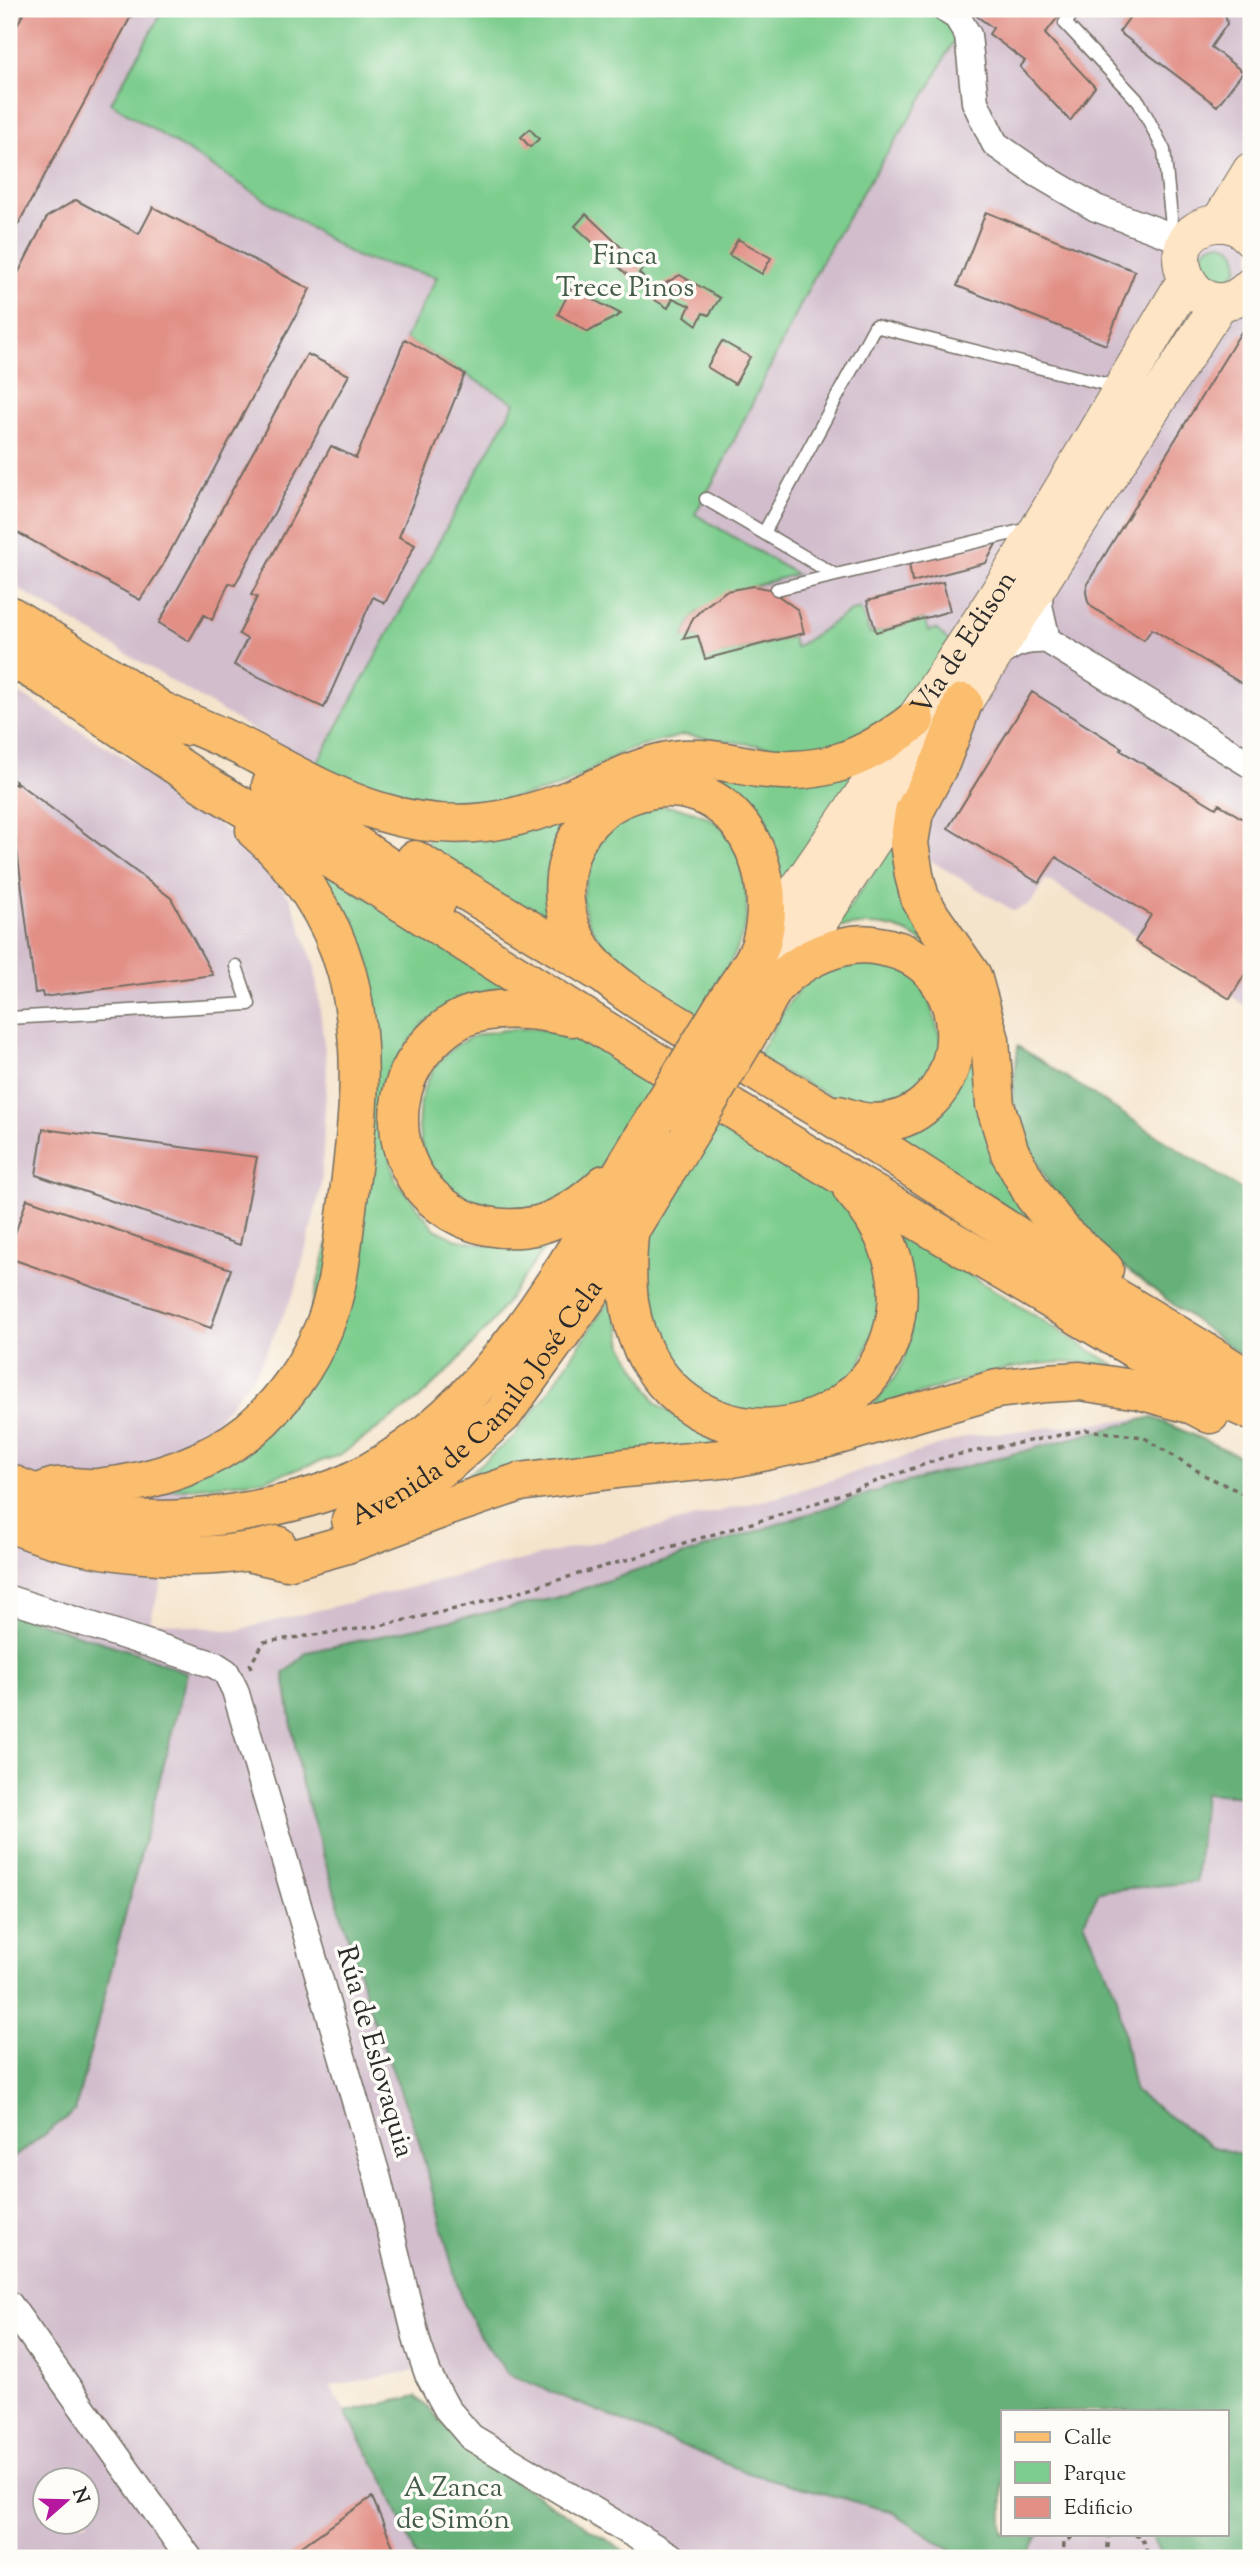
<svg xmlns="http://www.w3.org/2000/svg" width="1260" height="2567" font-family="'Sorts Mill Goudy',serif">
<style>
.industrial{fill:#d1bdcc;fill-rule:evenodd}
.green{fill:#7dcd8e;stroke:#547c5c;stroke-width:2}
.forest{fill:#66b079;stroke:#486e52;stroke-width:2}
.building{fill:#e29086}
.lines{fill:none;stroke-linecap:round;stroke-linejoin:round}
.service-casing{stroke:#726c63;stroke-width:15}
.minor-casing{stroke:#726c63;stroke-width:29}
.secondary-casing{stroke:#726c63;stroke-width:39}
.primary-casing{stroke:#726c63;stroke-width:41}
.trunk-casing{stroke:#726c63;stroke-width:41}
.path{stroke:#726c63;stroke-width:3.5;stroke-dasharray:5 5;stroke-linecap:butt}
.service{stroke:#fff;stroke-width:12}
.minor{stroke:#fff;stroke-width:26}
.secondary{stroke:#fde5c5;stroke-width:37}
.primary{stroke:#fbbd6e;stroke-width:38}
.trunk{stroke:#fbbd6e;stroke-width:38}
.trunk-bridge-casing{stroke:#726c63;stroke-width:41;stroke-linecap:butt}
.trunk-bridge{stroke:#fbbd6e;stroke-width:38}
.labels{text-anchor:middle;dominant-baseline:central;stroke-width:7;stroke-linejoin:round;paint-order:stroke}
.park-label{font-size:28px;fill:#445c49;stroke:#fdfcf7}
.street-label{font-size:28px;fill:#2b2b2b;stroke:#fdfcf7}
</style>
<rect width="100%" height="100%" fill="#fdfcf7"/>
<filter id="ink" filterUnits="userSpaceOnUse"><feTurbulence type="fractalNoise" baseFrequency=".0143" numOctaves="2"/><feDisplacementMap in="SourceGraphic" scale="14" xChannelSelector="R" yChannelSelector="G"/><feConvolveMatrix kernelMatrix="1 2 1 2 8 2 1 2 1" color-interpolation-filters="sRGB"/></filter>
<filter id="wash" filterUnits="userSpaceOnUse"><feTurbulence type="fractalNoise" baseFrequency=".00686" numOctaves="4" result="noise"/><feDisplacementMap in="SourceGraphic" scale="28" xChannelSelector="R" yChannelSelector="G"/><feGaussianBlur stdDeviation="1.57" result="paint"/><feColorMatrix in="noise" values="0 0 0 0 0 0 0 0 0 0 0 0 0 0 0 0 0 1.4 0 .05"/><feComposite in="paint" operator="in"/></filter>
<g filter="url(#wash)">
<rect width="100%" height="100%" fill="#f5e4cc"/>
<path class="industrial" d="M9 9H164L111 103 357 257 438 277 515 403 315 767 9 583Z
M943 9H1251V1009L1046 879 1031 903 1014 911 928 859 619 655 718 473 821 263 863 191 932 85 958 30Z
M9 687 143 769 239 840 291 899 315 968 327 1070 321 1188 296 1288 257 1371 207 1433 150 1621 234 1631 778 1497 969 1436 1152 1417 1251 1473V2558H681L475 2428 454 2403 436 2367 330 2386 387 2485 417 2558H9ZM1003 2411H1227V2534H1003ZM46 2480H88V2522H46Z"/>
<path class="green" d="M164 9H932L959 30 931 85 863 191 821 263 718 473 695 514 796 574C771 581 708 597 693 618 689 623 686 632 683 638L698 636 705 659 792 637 795 648 851 611 860 609 870 634 924 619 928 631 936 629 950 642 895 716 840 743 814 749 799 751 684 735 627 750 568 783 546 791 450 811 385 798 315 767 515 403 405 339 437 277 357 257 111 103Z
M1200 262a19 19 0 1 1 38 0a19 19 0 1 1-38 0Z
M867 761 780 884 695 764Z
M655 806C688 806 726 817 738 852 741 861 742 870 744 879 747 896 749 915 743 932 733 964 713 993 696 1022 662 996 580 944 583 896 584 886 588 875 591 865 601 829 621 816 655 806Z
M570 810 555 844 550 934 424 847 432 835Z
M896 839C898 876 906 908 929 937 940 951 954 964 961 980 975 1011 975 1046 978 1079 980 1118 996 1162 1017 1195 1031 1217 1052 1235 1071 1253L876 1132C907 1126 939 1111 955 1082 986 1029 954 944 894 928 874 923 855 925 835 928Z
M298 853 507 986 463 999 424 1023 390 1068 382 1119 395 1179 435 1229 455 1239 485 1245H515L552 1238 489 1326 455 1364 419 1399 340 1455 264 1480 145 1493 286 1410 369 1078Z
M840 956 919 969 945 1052 912 1098 863 1112 755 1059 790 1001 807 980Z
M533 1028 581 1037 660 1079C638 1119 609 1171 570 1197 558 1205 538 1207 524 1209 490 1213 450 1198 431 1170 427 1164 425 1156 423 1150 412 1114 422 1074 452 1049 473 1030 506 1030 533 1028Z
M727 1111 817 1168 876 1239 891 1290 850 1389 770 1424 697 1397 649 1336 643 1250 687 1172Z
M896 1229 1117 1367C1030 1349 947 1386 865 1412 931 1350 910 1308 896 1229Z
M614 1293 623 1346 657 1403 699 1434 733 1443 442 1496 514 1436 549 1391Z"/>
<path class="forest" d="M1018 1046 1251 1196V1363L1109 1256 1059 1204 1032 1152 1012 1097Z
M1152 1417 1251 1461V1785L1246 1796 1204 1793 1196 1882 1099 1891 1084 1922 1117 1996 1134 2091 1211 2146 1251 2158V2558H1162L1151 2534H1227V2411H1003V2534H1039L1027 2558H963L893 2512 748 2473 508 2374 479 2335 460 2295 417 2134 373 2020 300 1777 284 1674 307 1652 555 1598 889 1487Z
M9 1613 137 1653 187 1673 75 2111 9 2161Z
M416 2396 478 2458 635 2558H417L387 2485 345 2412Z"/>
<g id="blocks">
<path class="building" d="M26 9H135L9 241V39Z
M967 9H1064L1045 34 1095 87 1070 121 1020 67 1025 61 989 34 993 28Z
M1117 9H1213L1214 14 1225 12 1227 24 1211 47 1243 72 1217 106 1119 32 1129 18Z
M530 129 539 139 530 147 521 137Z
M76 200 139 234 153 207 310 289 163 565 140 600 9 528V291L47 217Z
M986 212 1135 271 1106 345 957 286Z
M586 214 643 268 639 273 643 277 636 283 575 226Z
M738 239 771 258 762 274 729 255Z
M680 275 720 298 709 315 703 313 697 325 685 316 690 306 673 298 668 308 655 300 661 289 659 287Z
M571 288 621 314 588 332 558 314Z
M1241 332 1251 338V689L1152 629 1144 640 1092 607 1088 602 1086 592 1087 584Z
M405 339 465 374 399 537 415 545 385 603 373 597 324 708 234 665 247 639 239 634 257 597 251 595 331 446 356 458Z
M722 341 750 357 735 384 707 367Z
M307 354 349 375 235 585 229 583 212 620 204 615 189 641 159 623Z
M997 542 986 563 912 582 909 562Z
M943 582 950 611 876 632 867 601Z
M753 586 769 589 798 610 804 633 705 659 698 636 683 639 693 618 703 608 726 591Z
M1032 692 1122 748 1120 750 1216 808 1219 804 1251 824V964L1230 999 1135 942 1151 915 1056 857 1039 883 948 828Z
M15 781 171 898 213 975 43 997 42 992 35 993 9 785V782L16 785Z
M43 1129 257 1157 240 1245 36 1175Z
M27 1199 231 1269 211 1328 9 1258V1251Z
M372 2497 398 2558H285Z"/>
</g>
</g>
<g filter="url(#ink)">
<use href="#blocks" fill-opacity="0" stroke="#726c63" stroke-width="2"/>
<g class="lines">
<g class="service-casing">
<path id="service" d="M1076 9 1065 23 1139 102 1164 150 1173 236
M706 499 835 575
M764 533 875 326 1117 387
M777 589 1029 529
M9 1018 249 1004 236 966"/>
</g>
<g class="minor-casing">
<path id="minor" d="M945 9 957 17 968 35 975 102 995 144 1038 174 1096 208 1187 242
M1047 640 1251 765
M996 656C1014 643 1025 639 1047 640L1039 605 1040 583
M9 1599 215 1665 226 1672 235 1690 378 2179 418 2345 428 2374 447 2409 471 2437 673 2558
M9 2304 189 2558"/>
</g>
<g class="secondary-casing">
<g id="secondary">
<path d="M1219 223 1251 171"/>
<path d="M1251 238C1241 226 1227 221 1212 224 1147 238 1199 340 1251 286"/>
<path id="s1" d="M761 945C844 818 935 696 1015 567 1074 473 1129 375 1186 280"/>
<path d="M781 979 963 703 1220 302"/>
</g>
</g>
<g class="primary-casing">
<path id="primary" d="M9 615 117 681 184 726
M9 656 85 701
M162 711C192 725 225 737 254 753 339 799 414 841 514 817 537 811 559 805 580 795 611 782 640 765 674 760 702 756 731 763 758 768 822 777 866 758 915 720
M271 786 437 901
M415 860 606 976"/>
</g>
<g class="trunk-casing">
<g id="trunk">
<path d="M57 685 204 784 371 883 638 1051 836 1172 1180 1376 1208 1392 1251 1411"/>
<path d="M963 703 941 761 914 812 909 843 914 875 920 898 931 917 972 976 990 1040 995 1105 1010 1153 1034 1196 1065 1235 1104 1269"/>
<path d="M728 999C739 982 756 962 761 943 784 858 725 761 630 795 565 817 546 896 583 951 604 983 659 1013 692 1033 735 1059 778 1084 821 1110 902 1160 981 1214 1062 1265 1125 1304 1189 1341 1251 1381"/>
<path d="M573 1017C542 1011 510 1006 478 1013 457 1017 440 1031 426 1047 408 1068 399 1092 399 1120 399 1192 468 1242 538 1225 564 1218 586 1202 605 1184"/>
<path d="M758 1017C765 1005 771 989 781 980 800 962 826 949 852 945 866 943 875 945 889 948 991 972 969 1134 864 1122 855 1121 846 1117 838 1115"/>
<path d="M629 1235C625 1280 626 1325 651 1364 717 1469 876 1438 896 1315 904 1268 883 1224 852 1189"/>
<path d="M9 1483C41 1497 90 1513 125 1518 158 1522 203 1519 236 1513 274 1507 313 1499 348 1483 497 1414 572 1251 654 1120"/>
<path d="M36 1495C42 1492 49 1488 56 1487 69 1485 85 1489 98 1488 153 1482 206 1465 250 1430 282 1403 308 1366 324 1327 337 1295 341 1258 345 1224 356 1141 369 1052 346 970 331 917 297 866 255 830"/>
<path id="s2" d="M351 1520 391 1501 447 1464 503 1414 598 1282 690 1132"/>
<path d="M9 1522C79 1555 202 1566 277 1545"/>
<path d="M252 1553 287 1561 344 1545 452 1505 520 1482 625 1468 733 1458 828 1438 997 1389 1046 1383 1080 1381 1139 1390 1193 1405 1210 1414"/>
</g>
</g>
<path class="path" d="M251 1668 250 1665 264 1642 379 1626 473 1605 796 1510 945 1457 1087 1430 1143 1437 1206 1476 1251 1497
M1134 2534 1141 2536 1149 2558
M1063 2558 1064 2543 1076 2534
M1107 2558 1109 2534"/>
<use href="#service" class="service"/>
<use href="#minor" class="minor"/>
<use href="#secondary" class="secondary"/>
<use href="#primary" class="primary"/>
<use href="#trunk" class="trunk"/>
<g class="trunk-bridge-casing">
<path id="trunk-bridge" d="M654 1120 728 999
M690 1132 758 1017"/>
</g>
<use href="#trunk-bridge" class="trunk-bridge"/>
</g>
</g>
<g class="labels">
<g class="park-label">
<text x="625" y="257">Finca<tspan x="625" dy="32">Trece Pinos</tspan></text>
<text x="453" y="2489">A Zanca<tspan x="453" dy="32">de Simón</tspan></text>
</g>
<g class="street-label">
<text stroke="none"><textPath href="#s1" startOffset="364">Vía de Edison</textPath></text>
<text stroke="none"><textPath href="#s2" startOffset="175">Avenida de Camilo José Cela</textPath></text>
<text transform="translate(374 2052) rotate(74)">Rúa de Eslovaquia</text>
</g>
</g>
<rect width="1260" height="2567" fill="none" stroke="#fdfcf7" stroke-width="35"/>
<rect x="1001" y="2410" width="228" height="126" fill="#fdfcf7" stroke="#a9a8a5" stroke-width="2"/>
<rect x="1015" y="2432" width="35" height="10" fill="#fbbd6e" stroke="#a9a8a5" stroke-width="2"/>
<text x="1064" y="2444" font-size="21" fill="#2b2b2b">Calle</text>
<rect x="1015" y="2462" width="35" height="21" fill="#7dcd8e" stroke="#a9a8a5" stroke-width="2"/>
<text x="1064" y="2480" font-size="21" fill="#2b2b2b">Parque</text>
<rect x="1015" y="2497" width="35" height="21" fill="#e29086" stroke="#a9a8a5" stroke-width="2"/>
<text x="1064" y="2514" font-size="21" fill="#2b2b2b">Edificio</text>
<g transform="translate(66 2501) rotate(70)"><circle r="33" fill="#fdfcf7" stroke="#a9a8a5" stroke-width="2"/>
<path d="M0-5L12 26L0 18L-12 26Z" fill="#b5179e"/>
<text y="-10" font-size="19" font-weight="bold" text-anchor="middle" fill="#2b2b2b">N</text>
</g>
</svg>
